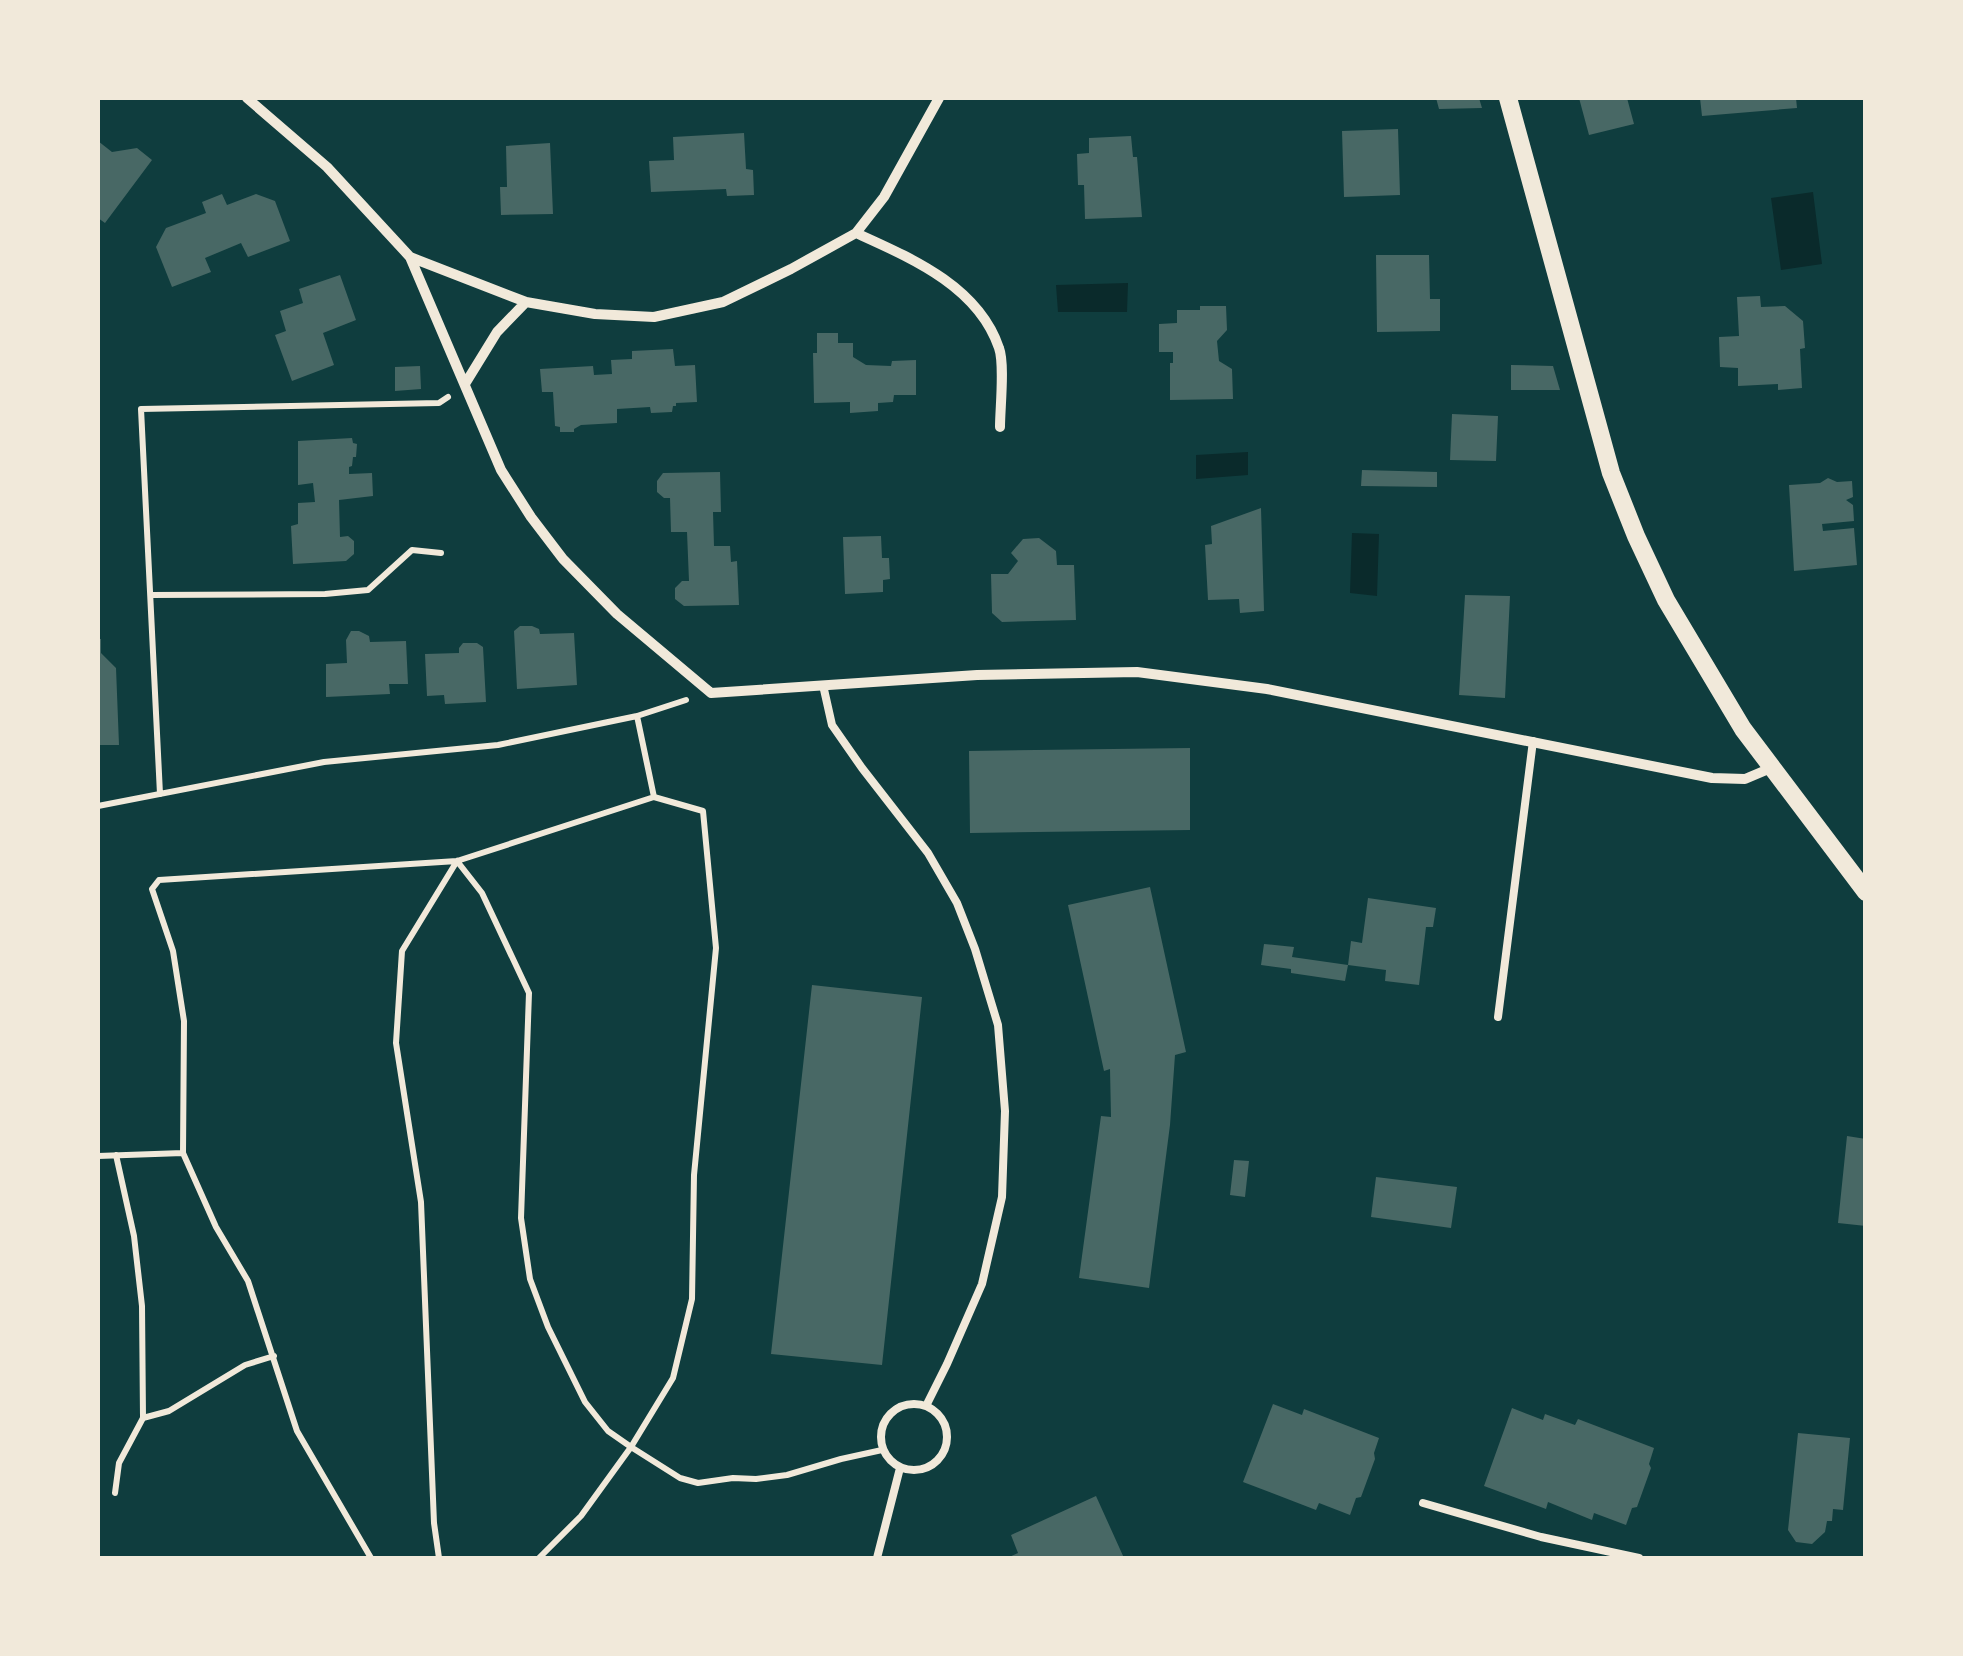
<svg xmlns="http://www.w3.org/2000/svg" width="1963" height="1656" font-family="Mulish,sans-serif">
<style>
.water{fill:#0a2a2b}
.building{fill:#486865}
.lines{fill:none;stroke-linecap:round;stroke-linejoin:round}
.path{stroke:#f1e9da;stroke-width:6}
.service{stroke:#f1e9da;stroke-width:8}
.minor{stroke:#f1e9da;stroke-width:10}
.tertiary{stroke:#f1e9da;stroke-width:18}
</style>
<rect width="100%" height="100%" fill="#0f3d3e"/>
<path class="water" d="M1813 192 1822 264 1781 270 1771 198Z
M1128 283 1127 312H1058L1056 285Z
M1248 452V475L1196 479V455Z
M1352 533 1379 534 1377 596 1350 593Z"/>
<path class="building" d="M1436 98H1479L1482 108 1439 109Z
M1579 98H1627L1634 124 1589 135Z
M1700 98H1796L1797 108 1702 116Z
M1398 129 1400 195 1344 197 1342 131Z
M744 133 746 169 753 170 754 195 727 196 726 189 651 192 649 161 674 160 673 137Z
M1131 136 1133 157H1137L1142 217 1085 219 1084 185H1078L1077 154 1089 153V138Z
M98 141 112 152 137 148 152 160 105 223 98 218Z
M550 143 553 214 501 215 500 187H507L506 146Z
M222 194 227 205 256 194 275 201 290 241 248 257 241 243 205 258 211 272 172 287 156 247 166 228 206 213 202 202Z
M1376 255H1429L1430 299H1440V331L1377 332Z
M340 275 356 320 323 333 334 365 292 381 275 335 286 331 280 311 303 303 299 289Z
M1760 296 1761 307 1785 306 1803 321 1805 348 1800 349 1802 388 1778 390V384L1738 386V368L1720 367 1719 337 1739 336 1737 297Z
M1200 306H1226L1227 330 1217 341 1219 361 1232 369 1233 399 1170 400V363H1173V352H1159V324L1177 323V310H1200Z
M817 333H838V343H853V357L866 365 891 366 892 361 916 360V395H894L893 402 878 403V411L850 413V402L814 403 813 353H817Z
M673 349 675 366 695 365 697 402 676 403V406H673L672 412 651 413 650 407 617 409V423L581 425 574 429V432H560V427L555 426 553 392H542L540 369 593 366 594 375 612 374 611 360 632 359V351Z
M1511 365 1553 366 1560 390H1511Z
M420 366 421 389 395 391V367Z
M1452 414 1498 416 1496 461 1450 460Z
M352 438 353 443 357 444 356 457H353L352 466 349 467V474L372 473 373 496 339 500 340 537 348 536 354 541V554L346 561 293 564 291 526 298 524V503L315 502 313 483 298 485V441Z
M1362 470 1437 472V487L1361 486Z
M720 472 721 512H713L714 546H730L731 562 737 561 739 605 684 606 675 599V588L682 581H689L687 532H671L670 498H664L657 492V481L663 473Z
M1828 478 1837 482 1852 481 1853 497 1846 500 1853 505 1854 521 1822 524 1823 531 1854 528 1857 565 1794 571 1789 485 1820 483Z
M1261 508 1264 611 1240 613 1239 599 1208 600 1205 545 1212 544 1211 526Z
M881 536 882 558H889L890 579 883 580V592L845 594 843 537Z
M1039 538 1056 551 1057 565H1074L1076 620 1002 622 992 613 991 574H1008L1018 561 1011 553 1023 539Z
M1465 595 1510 596 1505 698 1459 695Z
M520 626H532L539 629 540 634 574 633 577 685 517 689 514 631Z
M351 631H359L369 636 370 642 406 641 408 684H389L390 694 326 697V664L347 663 346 640Z
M98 639H101V653L116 668 119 745H98Z
M463 643H477L483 647 486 702 445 704 444 695 427 696 425 654 459 653V648Z
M1190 748V830L970 833 969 751Z
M1150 887 1186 1052 1175 1055 1170 1125 1149 1288 1079 1278 1101 1116 1111 1117 1110 1069 1104 1071 1068 905Z
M1368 898 1436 908 1433 927H1426L1419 985 1385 981 1386 970 1348 965 1351 941 1362 943Z
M1264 944 1294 947 1292 957 1348 965 1345 981 1291 973V969L1261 965Z
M812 985 922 997 882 1365 771 1354Z
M1847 1136 1866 1139V1226L1838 1223Z
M1234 1160 1249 1161 1245 1197 1230 1195Z
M1376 1177 1457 1187 1451 1228 1371 1217Z
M1273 1404 1302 1415 1304 1409 1379 1438 1374 1453 1375 1459 1361 1497 1356 1498 1350 1515 1319 1503 1316 1510 1243 1482Z
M1512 1408 1543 1420 1545 1414 1575 1425 1578 1419 1654 1448 1649 1464 1651 1468 1637 1507 1632 1508 1626 1525 1594 1513 1592 1520 1548 1502 1546 1509 1484 1486Z
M1798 1433 1850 1438 1843 1510 1833 1509 1832 1521H1827L1825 1532 1812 1544 1796 1542 1788 1530Z
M1096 1496 1124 1558H1007L1018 1553 1011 1535Z"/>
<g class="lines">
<path class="path" d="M151 595 325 594 368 590 412 550 441 553
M637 716 654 797
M160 794 141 409 439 403 448 397
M98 806 324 762 498 745 637 716 686 700
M183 1153 184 1021 173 951 152 889 159 880 457 861 654 797 703 811 716 948 694 1175 692 1299 673 1378 631 1447 608 1431 585 1402 548 1327 530 1279 521 1218 529 993 482 893 457 861
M116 1155 134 1236 142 1306 143 1418 169 1411 245 1365 274 1356
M98 1156 183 1153 216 1227 248 1281 297 1431 371 1558
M115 1493 119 1463 143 1418
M439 1558 434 1523 421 1202 396 1043 402 951 457 861
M539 1558 581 1516 631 1447 680 1478 698 1483 733 1478 756 1479 787 1475 841 1459 882 1450"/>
<path class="service" d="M823 685 832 725 862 768 928 853 957 903 975 949 998 1025 1005 1111 1002 1197 982 1284 947 1364 926 1406
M1498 1017 1533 741
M881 1437a33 33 0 1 1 66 0a33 33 0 1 1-66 0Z
M1423 1503 1541 1537 1639 1558
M877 1558 900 1468"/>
<path class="minor" d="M247 98 327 167 410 257 526 302 595 314 654 317 723 302 791 269 856 233 884 197 939 98
M856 233C911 258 978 286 999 348 1005 364 1000 408 1000 427
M410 257 501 470 531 517 563 559 617 614 711 693 977 675 1137 672 1267 689 1712 778 1745 779 1771 768
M465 384 497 332 526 302"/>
<path class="tertiary" d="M1508 98 1611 473 1636 536 1666 600 1743 729 1866 892"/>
</g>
<rect width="1963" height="1656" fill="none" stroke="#f1e9da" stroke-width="200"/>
</svg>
